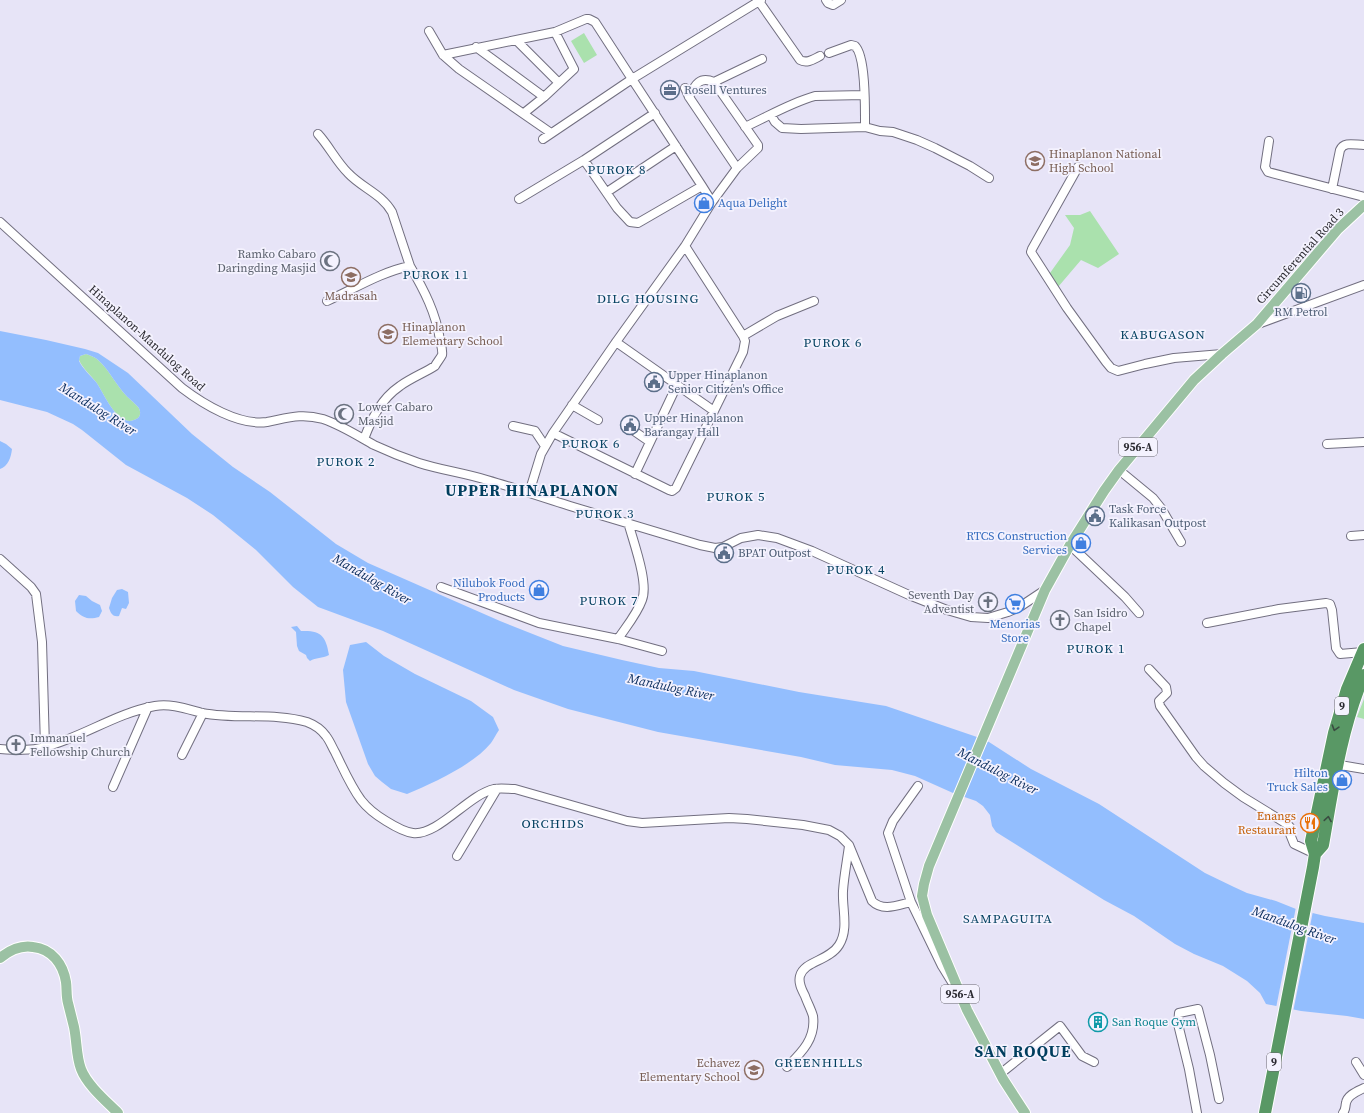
<svg xmlns="http://www.w3.org/2000/svg" width="1364" height="1113" font-family="'Source Serif 4',serif">
<style>
.green{fill:#aae1ad}
.water{fill:#93befe;fill-rule:evenodd}
.pier{fill:#e7e4f7}
.lines{fill:none;stroke-linecap:round;stroke-linejoin:round}
.minor-casing{stroke:#726f80;stroke-width:10}
.major-casing{stroke:#fff;stroke-width:12}
.highway-casing{stroke:#fff;stroke-width:14}
.minor{stroke:#fff;stroke-width:8}
.major{stroke:#9bc1a3;stroke-width:10}
.highway{stroke:#599865;stroke-width:12}
.oneway{stroke:#3a4c41}
.labels{text-anchor:middle;dominant-baseline:central;stroke-width:3.5;stroke-linejoin:round;paint-order:stroke}
.shield{fill:#f4f2fe;stroke:#68676f;stroke-width:1}
.shield-label{font-size:11px;font-weight:bold;fill:#2c2b32}
.service-label{font-size:12px;fill:#4e5e75;stroke:#f4f2fe;text-anchor:start}
.education-label{font-size:12px;fill:#785e54;stroke:#f4f2fe;text-anchor:start}
.shop-label{font-size:12px;fill:#366cbe;stroke:#f4f2fe;text-anchor:end}
.worship-label{font-size:12px;fill:#5b616d;stroke:#f4f2fe;text-anchor:start}
.street-label{font-size:12px;fill:#2c2b32;stroke:#f4f2fe}
.food-label{font-size:12px;fill:#c56008;stroke:#f4f2fe;text-anchor:end}
.culture-label{font-size:12px;fill:#0d838f;stroke:#f4f2fe;text-anchor:start}
.neighbourhood-label{font-size:13px;letter-spacing:1px;fill:#003e5e;stroke:#f4f2fe}
.water-label{font-size:13px;font-style:italic;fill:#0e3061;stroke:#f4f2fe}
.district-label{font-size:16px;font-weight:bold;letter-spacing:1px;fill:#003e5e;stroke:#f4f2fe}
</style>
<rect width="100%" height="100%" fill="#e7e4f7"/>
<path class="green" d="M584 33 597 55 584 63 571 41Z
M1090 211 1119 254 1098 268 1081 260 1058 287 1050 273 1070 245 1074 228 1065 215H1080Z
M86 354C90 355 94 357 97 359 111 371 118 390 132 401 136 405 141 408 140 414 140 417 137 419 134 420 117 427 104 393 96 382 90 374 83 369 79 360L80 356Z
M1364 699V719L1357 717Z"/>
<path class="water" d="M0 331 46 340 85 349 98 353 128 373 192 434 233 467 270 492 336 544 368 563 500 621 563 646 622 660 659 668 694 671 799 692 886 706 977 737 989 742 1031 769 1099 804 1205 873 1234 887 1247 893 1276 901 1296 909 1325 916 1364 923V1019L1347 1016 1301 1011 1266 1004 1260 993 1247 981 1223 966 1194 954 1175 944 1134 916 1104 900 996 832 992 826 990 815 983 806 976 801 953 793 915 776 892 770 835 765 801 757 658 732 568 709 514 690 383 631 318 607 293 587 256 550 213 515 187 498 126 465 82 430 73 424 47 412 0 400ZM86 354C90 355 94 357 97 359 111 371 118 390 132 401 136 405 141 408 140 414 140 417 137 419 134 420 117 427 104 393 96 382 90 375 83 369 79 361L80 356Z
M0 441 6 444 12 449C11 458 8 466 0 469Z
M122 589 128 592 129 603 126 609 122 608 119 616C113 617 111 614 109 608L112 598 117 590Z
M79 595 86 596 92 601 100 605 102 611 99 617C89 620 83 618 76 611L75 601Z
M297 626 301 631C321 630 326 636 329 655 322 659 316 657 310 661L307 658 306 655 299 651 297 646 296 632 291 627Z
M366 642 384 656 415 674 471 701 493 717 499 730C496 734 494 739 491 743 473 765 433 783 407 794L391 789 382 782 375 776 368 764 346 702 343 670 350 645Z"/>
<path class="pier" d="M1296 907 1313 911 1293 1012 1276 1008Z"/>
<g class="lines">
<g class="minor-casing">
<path id="minor" d="M758 0 800 60C807 64 814 59 820 56
M826 0 828 3 833 5 841 0
M429 31 443 55 459 69 551 133
M517 41 559 83
M476 47 544 97
M829 53 851 45 855 46C866 56 865 111 865 127
M443 55 555 32 586 19H589L595 22 632 79 543 139
M685 88 689 97 737 168
M689 97C695 84 700 76 714 82L762 59
M524 113 544 97 574 69 555 32
M771 115 775 122 782 128 801 129 865 127 880 131 893 132 917 140 935 148 970 166 989 178
M745 127C769 116 790 103 815 96L864 95
M318 134C329 146 336 161 348 173 362 188 382 194 392 212L410 266
M1269 141 1265 167 1268 172 1364 197
M584 160 617 208 630 222 638 223 702 186
M1078 167 1032 249 1031 252 1067 308 1106 362 1111 368 1118 371 1145 364 1174 358 1222 354
M1332 189 1340 150C1344 141 1355 145 1364 145
M607 192 676 146
M519 199 584 160 655 113
M712 202 702 186 632 79 761 0
M0 222 182 388C203 404 239 426 267 422 288 418 301 413 323 419 341 425 358 436 374 445 389 452 404 458 419 463 441 470 464 473 487 480 515 488 542 497 570 506 614 519 657 532 700 545L715 548 723 547 741 538 758 535 777 538 812 551 909 595 947 610 971 617 988 618 1008 612 1021 606 1045 590
M327 301C354 289 381 272 410 266 424 290 436 313 440 340 441 345 443 351 442 355 440 359 437 362 435 366 424 373 411 378 400 386 381 399 372 418 364 439
M1258 324 1364 285
M743 336 777 316 814 301
M616 342 714 411
M572 405 598 420
M513 426 535 431 545 446
M634 431 650 442
M553 433 669 490 672 491 676 488 743 352 745 341 743 336 685 246
M1327 444 1364 442
M1119 470 1153 498 1161 508 1181 542
M635 474 677 385
M529 493 541 454 553 433 616 342 685 246 712 202 737 168 758 148V145L714 82
M1351 536 1364 535
M1070 545 1125 597 1139 613
M0 559 31 587 36 594 42 642 45 747
M441 587 539 623 618 639 662 651
M1207 623 1279 609 1326 603 1330 604 1332 610 1336 648 1340 654 1363 652
M618 639C626 627 637 614 642 600 649 583 633 541 628 522
M1149 669 1166 687 1167 693 1159 701 1160 706 1196 757 1204 766 1224 783 1243 797 1287 824 1290 827V834L1294 844 1315 854
M0 749C15 750 30 751 45 747 83 737 116 713 155 706 170 703 187 709 202 713 237 720 273 712 307 722 315 725 321 729 326 736 330 741 332 747 335 752 343 768 350 785 361 800 368 809 376 815 386 821 394 826 404 832 413 833 438 836 468 795 494 789 501 788 508 789 515 789L627 821 642 823 729 818 747 819 803 825 829 830 840 836 849 845 872 901C883 912 898 905 911 902L942 966 953 984
M182 755 203 713
M1334 764 1364 769
M113 787 148 707
M457 856 497 789
M911 902 888 833 893 821 918 786
M1356 1062 1364 1075
M787 1067C801 1053 816 1039 813 1016 811 1009 807 1002 805 996 802 990 798 983 800 976 804 961 829 961 839 945 849 929 842 909 843 891 844 876 847 861 849 846
M1000 1074 1060 1026 1082 1056 1094 1062
M1197 1113 1189 1069 1178 1024 1179 1013 1198 1009 1210 1055 1219 1099
M1343 1113C1346 1109 1345 1107 1346 1103 1347 1095 1358 1091 1364 1088"/>
</g>
<g class="major-casing">
<path id="major" d="M0 958C10 950 21 945 33 947 52 949 63 964 66 982 67 989 66 996 68 1003 70 1011 72 1019 74 1027 77 1041 76 1056 81 1069 87 1085 106 1101 118 1113
M1025 1113 1003 1079 967 1010 927 915 922 896 924 884 929 866 1045 590 1070 545 1104 491 1119 470 1194 380 1222 354 1257 324 1338 229 1364 205"/>
</g>
<g class="highway-casing">
<path id="highway" d="M1315 854 1323 845C1333 788 1341 729 1364 675
M1265 1113 1313 867 1315 854 1311 841 1334 733 1347 689 1364 649"/>
</g>
<use href="#minor" class="minor"/>
<use href="#major" class="major"/>
<use href="#highway" class="highway"/>
</g>
<defs><path id="oneway-chevron" d="M-2-3.5L2.5 0L-2 3.5" fill="none" stroke-width="1.6" stroke-linecap="round" stroke-linejoin="round"/></defs>
<g class="oneway">
<use href="#oneway-chevron" transform="translate(1335 728) rotate(107)"/>
<use href="#oneway-chevron" transform="translate(1328 819) rotate(-81)"/>
</g>
<defs>
<g id="office-ring" transform="scale(1)"><circle r="9.5" fill="#f4f2fe" stroke="#5c6f8a" stroke-width="1.5"/><path d="M-6-3h4V-5.5h4V-3h4V5H-6ZM-1-4.5V-3h2v-1.5ZM-6 0V1H6V0Z" fill="#5c6f8a"/></g>
<g id="school-ring" transform="scale(1)"><circle r="9.5" fill="#f4f2fe" stroke="#8d6e63" stroke-width="1.5"/><path d="M0-5L7-2L0 1L-7-2ZM-4 1L0 2.5L4 1V4Q0 6-4 4Z" fill="#8d6e63"/></g>
<g id="shop-ring" transform="scale(1)"><circle r="9.5" fill="#f4f2fe" stroke="#3f7fe0" stroke-width="1.5"/><path d="M-5-2.5h2.3a2.7 3.5 0 0 1 5.4 0H5L5.5 6h-11ZM-1.5-2.5h3a1.5 2.3 0 0 0-3 0Z" fill="#3f7fe0"/></g>
<g id="mosque-ring" transform="scale(1)"><circle r="9.5" fill="#f4f2fe" stroke="#6b7280" stroke-width="1.5"/><path d="M3.5-4.9A6 6 0 1 0 3.5 4.9A5 5 0 1 1 3.5-4.9Z" fill="#6b7280"/></g>
<g id="fuel-ring" transform="scale(1)"><circle r="9.5" fill="#f4f2fe" stroke="#5c6f8a" stroke-width="1.5"/><path d="M-5.5-6h7V0h2V4h1.3V-2.5L3-4.5l.8-.8L6-3V5H2.5V1h-1V6h-7ZM-4.2-4.7v3.2H.2V-4.7Z" fill="#5c6f8a"/></g>
<g id="civic-ring" transform="scale(1)"><circle r="9.5" fill="#f4f2fe" stroke="#5c6f8a" stroke-width="1.5"/><path d="M-.6-6.5H3V-4.5H.6V-3L4-1V1h2V6H-6V1h2V-1L-.6-3ZM-1.2 2.5V6h2.4V2.5Z" fill="#5c6f8a"/></g>
<g id="church-ring" transform="scale(1)"><circle r="9.5" fill="#f4f2fe" stroke="#6b7280" stroke-width="1.5"/><path d="M-1.2-6h2.4v3.5h3.3v2.4h-3.3V6h-2.4V-.1h-3.3v-2.4h3.3Z" fill="#6b7280"/></g>
<g id="supermarket-ring" transform="scale(1)"><circle r="9.5" fill="#f4f2fe" stroke="#3f7fe0" stroke-width="1.5"/><path d="M-6-5.5h2.5l.6 2H6L4.5 2H-2.5L-4.4-4H-6ZM-1.5 3.2a1.3 1.3 0 1 0 .1 0ZM3 3.2a1.3 1.3 0 1 0 .1 0Z" fill="#3f7fe0"/></g>
<g id="restaurant-ring" transform="scale(1)"><circle r="9.5" fill="#f4f2fe" stroke="#e8710a" stroke-width="1.5"/><path d="M-5-6h1v4h1v-4h1v4h1v-4h1v5L-1.5 .5V6h-2V.5L-5-1ZM5-6V6H3V1.5H1.5Q1.5-4 5-6Z" fill="#e8710a"/></g>
<g id="building-ring" transform="scale(1)"><circle r="9.5" fill="#f4f2fe" stroke="#0f9aa8" stroke-width="1.5"/><path d="M-4-6H4V6H1V3H-1V6H-4ZM-2.5-4.3h1.7v1.8h-1.7ZM.8-4.3h1.7v1.8H.8ZM-2.5-1h1.7V.8h-1.7ZM.8-1h1.7V.8H.8Z" fill="#0f9aa8"/></g>
</defs>
<g fill-rule="evenodd">
<use href="#office-ring" x="670" y="90"/>
<use href="#school-ring" x="1035" y="161"/>
<use href="#shop-ring" x="704" y="203"/>
<use href="#mosque-ring" x="330" y="261"/>
<use href="#school-ring" x="351" y="277"/>
<use href="#fuel-ring" x="1301" y="293"/>
<use href="#school-ring" x="388" y="334"/>
<use href="#civic-ring" x="654" y="382"/>
<use href="#mosque-ring" x="344" y="414"/>
<use href="#civic-ring" x="630" y="425"/>
<use href="#civic-ring" x="1095" y="516"/>
<use href="#shop-ring" x="1081" y="543"/>
<use href="#civic-ring" x="724" y="553"/>
<use href="#shop-ring" x="539" y="590"/>
<use href="#church-ring" x="988" y="602"/>
<use href="#supermarket-ring" x="1015" y="604"/>
<use href="#church-ring" x="1060" y="620"/>
<use href="#church-ring" x="16" y="745"/>
<use href="#shop-ring" x="1342" y="780"/>
<use href="#restaurant-ring" x="1310" y="823"/>
<use href="#building-ring" x="1098" y="1022"/>
<use href="#school-ring" x="754" y="1070"/>
</g>
<g class="labels">
<g class="shield">
<rect x="1119" y="438" width="38" height="18" rx="3"/>
<rect x="1335" y="697" width="14" height="18" rx="3"/>
<rect x="941" y="985" width="38" height="18" rx="3"/>
<rect x="1267" y="1053" width="14" height="18" rx="3"/>
</g>
<g class="shield-label">
<text x="1138" y="447">956-A</text>
<text x="1342" y="706">9</text>
<text x="960" y="994">956-A</text>
<text x="1274" y="1062">9</text>
</g>
<g class="service-label">
<text x="684" y="90">Rosell Ventures</text>
<text x="1301" y="312" text-anchor="middle">RM Petrol</text>
<text x="668" y="375">Upper Hinaplanon<tspan x="668" dy="14">Senior Citizen's Office</tspan></text>
<text x="644" y="418">Upper Hinaplanon<tspan x="644" dy="14">Barangay Hall</tspan></text>
<text x="1109" y="509">Task Force<tspan x="1109" dy="14">Kalikasan Outpost</tspan></text>
<text x="738" y="553">BPAT Outpost</text>
</g>
<g class="education-label">
<text x="1049" y="154">Hinaplanon National<tspan x="1049" dy="14">High School</tspan></text>
<text x="351" y="296" text-anchor="middle">Madrasah</text>
<text x="402" y="327">Hinaplanon<tspan x="402" dy="14">Elementary School</tspan></text>
<text x="740" y="1063" text-anchor="end">Echavez<tspan x="740" dy="14">Elementary School</tspan></text>
</g>
<g class="shop-label">
<text x="718" y="203" text-anchor="start">Aqua Delight</text>
<text x="1067" y="536">RTCS Construction<tspan x="1067" dy="14">Services</tspan></text>
<text x="525" y="583">Nilubok Food<tspan x="525" dy="14">Products</tspan></text>
<text x="1015" y="624" text-anchor="middle">Menorias<tspan x="1015" dy="14">Store</tspan></text>
<text x="1328" y="773">Hilton<tspan x="1328" dy="14">Truck Sales</tspan></text>
</g>
<g class="worship-label">
<text x="316" y="254" text-anchor="end">Ramko Cabaro<tspan x="316" dy="14">Daringding Masjid</tspan></text>
<text x="358" y="407">Lower Cabaro<tspan x="358" dy="14">Masjid</tspan></text>
<text x="974" y="595" text-anchor="end">Seventh Day<tspan x="974" dy="14">Adventist</tspan></text>
<text x="1074" y="613">San Isidro<tspan x="1074" dy="14">Chapel</tspan></text>
<text x="30" y="738">Immanuel<tspan x="30" dy="14">Fellowship Church</tspan></text>
</g>
<g class="street-label">
<text transform="translate(1300 256) rotate(-48)">Circumferential Road 3</text>
<text transform="translate(147 338) rotate(42)">Hinaplanon-Mandulog Road</text>
</g>
<g class="food-label">
<text x="1296" y="816">Enangs<tspan x="1296" dy="14">Restaurant</tspan></text>
</g>
<g class="culture-label">
<text x="1112" y="1022">San Roque Gym</text>
</g>
<g class="neighbourhood-label">
<text x="617" y="169">PUROK 8</text>
<text x="436" y="274">PUROK 11</text>
<text x="648" y="298">DILG HOUSING</text>
<text x="1163" y="334">KABUGASON</text>
<text x="833" y="342">PUROK 6</text>
<text x="591" y="443">PUROK 6</text>
<text x="346" y="461">PUROK 2</text>
<text x="736" y="496">PUROK 5</text>
<text x="605" y="513">PUROK 3</text>
<text x="856" y="569">PUROK 4</text>
<text x="609" y="600">PUROK 7</text>
<text x="1096" y="648">PUROK 1</text>
<text x="553" y="823">ORCHIDS</text>
<text x="1008" y="918">SAMPAGUITA</text>
<text x="819" y="1062">GREENHILLS</text>
</g>
<g class="water-label">
<text transform="translate(98 409) rotate(32)">Mandulog River</text>
<text transform="translate(372 579) rotate(30)">Mandulog River</text>
<text transform="translate(671 687) rotate(12)">Mandulog River</text>
<text transform="translate(998 771) rotate(27)">Mandulog River</text>
<text transform="translate(1294 925) rotate(20)">Mandulog River</text>
</g>
<g class="district-label">
<text x="532" y="490">UPPER HINAPLANON</text>
<text x="1023" y="1051">SAN ROQUE</text>
</g>
</g>
</svg>
